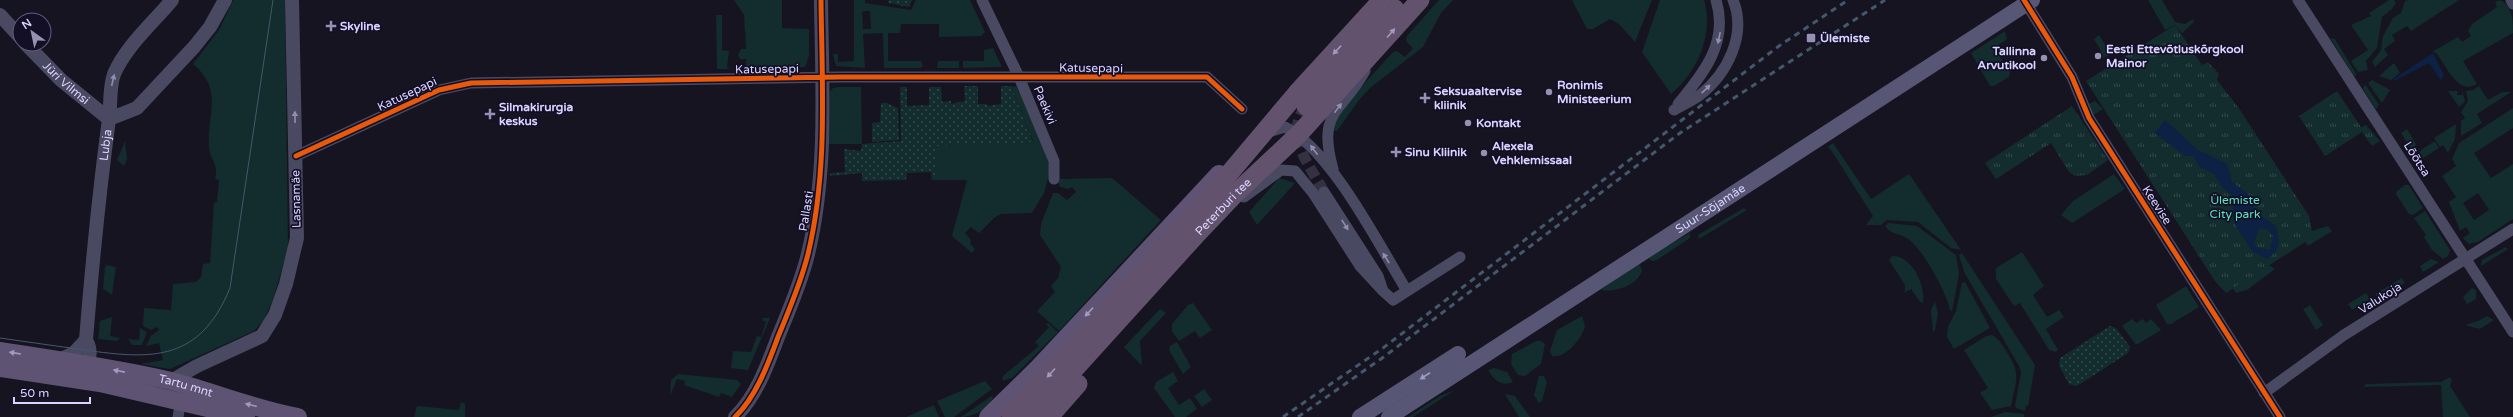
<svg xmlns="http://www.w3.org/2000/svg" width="2513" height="417" font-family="'Varela Round',sans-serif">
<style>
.grass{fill:#132c2d;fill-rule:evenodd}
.park{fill:url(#park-tufts)}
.garden{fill:url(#garden-dots)}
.water{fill:#0d2144;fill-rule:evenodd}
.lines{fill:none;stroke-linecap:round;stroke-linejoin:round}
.minor-tunnel{stroke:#333142;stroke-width:11;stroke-dasharray:11 5.5;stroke-linecap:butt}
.minor{stroke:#4a4962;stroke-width:11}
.tertiary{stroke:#4a4962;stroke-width:14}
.secondary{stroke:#575674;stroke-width:16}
.primary{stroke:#5e5373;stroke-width:18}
.trunk{stroke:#62526e;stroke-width:19}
.tram{stroke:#43596b;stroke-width:1}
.rail{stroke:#43596b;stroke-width:3;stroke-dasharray:6 5;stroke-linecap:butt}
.cycleway-casing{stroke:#130f26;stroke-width:8}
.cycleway{stroke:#e8590c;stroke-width:5}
.oneway{fill:#a39abe}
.oneway2{fill:#928eb0}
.oneway3{fill:#a29ac0}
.oneway4{fill:#9e9bc0}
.poi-dot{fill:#9591b1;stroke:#130f26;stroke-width:1.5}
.labels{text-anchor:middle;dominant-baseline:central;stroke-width:3.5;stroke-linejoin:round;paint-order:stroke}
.poi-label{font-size:12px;font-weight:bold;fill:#d9d4ff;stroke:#130f26;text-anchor:start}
.street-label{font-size:12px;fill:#d9d4ff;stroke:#130f26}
.park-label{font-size:12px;fill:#5fe0c0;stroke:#130f26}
</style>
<defs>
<pattern id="park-tufts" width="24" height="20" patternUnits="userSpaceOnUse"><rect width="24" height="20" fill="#132c2d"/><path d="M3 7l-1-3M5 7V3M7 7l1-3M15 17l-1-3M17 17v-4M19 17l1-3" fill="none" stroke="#354a4c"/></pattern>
<pattern id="garden-dots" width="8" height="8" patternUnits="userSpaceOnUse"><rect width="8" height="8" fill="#132c2d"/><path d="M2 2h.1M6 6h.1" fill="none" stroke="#354a4c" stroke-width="1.8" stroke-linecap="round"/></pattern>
</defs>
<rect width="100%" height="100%" fill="#161421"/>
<path class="grass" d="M233 0H285L288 249 273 299 264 320 254 331 170 369 140 364 163 360 159 343 146 346 151 336 159 330 157 327 151 330 143 326 144 308 171 310 173 284 196 282 201 277 203 264 210 263 214 203 217 202 219 180 215 179C219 164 210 160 209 147 207 113 224 90 193 64L219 30Z
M734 0H782V28L809 29V56L805 67 746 69V59H740L738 55 741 49H746L744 15Z
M854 0H865V3L911 10 916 0H970L985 32 981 36 939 37V24H901L900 33H888V61H921L923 66 920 68H884L883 33 863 34 865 68 836 66 833 54H838V62L854 61ZM865 11H870L871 29H863L862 12Z
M1439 0H1453L1441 13 1423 47 1370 88 1359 100 1337 131H1331L1342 108 1393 52 1397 51 1405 57 1413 48 1406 41 1407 36Z
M1572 0H1652L1635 42 1619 24 1610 19 1593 29H1587Z
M1660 0H1704C1714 33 1698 72 1671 94L1642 52Z
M2148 0H2162L2175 22 2185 24 2193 19 2194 22 2182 33 2175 25 2165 30Z
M2389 0H2394L2396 3 2392 9 2382 17 2377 48 2366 61 2368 70 2358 72 2351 61 2368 50 2351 25 2371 16 2369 13Z
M2408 0H2459L2411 31 2407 26 2392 35 2395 41 2384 49 2388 55 2375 67 2372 62 2381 50 2383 36 2393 18 2401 13 2405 1Z
M2500 0C2513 6 2513 21 2513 33L2463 61 2477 84C2458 96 2446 65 2436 53L2432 52 2458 37 2462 42 2471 36 2468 31 2472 24 2497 7 2495 2Z
M716 15H722V50L729 51 727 68 732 69H717Z
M2005 31 2007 39 1994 48 2010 72 2009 77 1994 86H1990L1971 53Z
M2099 35 2111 54 2103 58 2098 53 2101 51 2094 39Z
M2330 38 2335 39 2357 75 2354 76Z
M993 48 1002 67 963 68V61H984V50Z
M938 61H959V68H937Z
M2394 63 2400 73 2391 80 2379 76Z
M2372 80 2390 90 2382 103 2368 83Z
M2365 84 2379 105 2376 109 2363 89Z
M1011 86 1018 87 1045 147 1050 171 1044 193 1032 213 1001 214 994 218 979 233 971 227 965 233 971 240 970 244 975 249 972 253 952 236 967 180H937V146L1033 141Z
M2479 86 2488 100 2502 92H2511L2477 114 2482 123 2461 136V121L2465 118 2461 112 2468 101 2466 91 2473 90Z
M839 87H861L862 144H829L830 92 833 88Z
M2448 91H2457V95H2462V91L2465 101 2459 107Z
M2095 101 2103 109 2092 116 2086 105Z
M2513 108V128L2474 153 2491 178 2513 164V219L2478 242 2469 244 2463 238 2470 233 2466 227 2460 231 2449 202 2456 197 2442 176 2456 166 2452 159 2459 143ZM2478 193 2489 210 2474 220 2463 203Z
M2456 124 2455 139 2448 153 2443 145 2440 147 2434 138Z
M2407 129 2416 144 2413 152 2401 133Z
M125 141 127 159 124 166 117 160Z
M2435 141 2439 148 2420 160 2418 157 2421 150Z
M1833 143 1871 199 1909 174 1961 250 1951 248 1918 222 1887 220 1881 225H1866L1873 216 1833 153 1828 147Z
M2114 174 2125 189 2072 223 2061 215 2073 201Z
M1112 178 1161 220 1059 331 1037 311 1055 292 1051 286 1058 278 1061 267 1040 235 1041 224 1053 193H1058L1067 200 1076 192 1072 187 1068 189 1060 187 1057 179Z
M1279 178 1295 183 1257 225 1249 212Z
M2405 185H2409L2423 208 2413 215 2409 214 2396 194 2397 191Z
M1744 208 1747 210 1699 239 1698 235Z
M2425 211 2450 250 2448 256 2443 259 2432 250 2424 237 2426 235 2414 218Z
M1888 223 1917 226 1956 255 1959 274 1952 311 1950 310C1947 293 1922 248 1908 239 1900 233 1891 235 1885 226Z
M2328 226 2332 231 2308 246 2304 240 2308 232Z
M1690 233V238L1657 260 1652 261 1647 257Z
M2506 247 2508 249 2481 266 2482 260Z
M2022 252 2044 286 2033 295 2047 317 2059 310 2064 317 2046 329 2058 350 2056 352 2049 350 2020 303 2014 306 1996 279V268Z
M1962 253 2035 365 2028 406 2026 405 2025 411 2016 408 2015 405 2021 373 2019 366 1964 272 1959 255Z
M1892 256C1912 255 1926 286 1923 303L1920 302 1911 289 1902 294 1905 291V285L1889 260Z
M2260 259 2275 269 2247 290 2236 293 2227 281Z
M2431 259 2439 262 2423 272 2420 266Z
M1638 261 1642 270C1639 285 1614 293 1601 290Z
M107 265 116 267 112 295 103 289 105 267Z
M2402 278 2405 283 2378 298 2375 294Z
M1965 282 1990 328 1954 349 1947 337 1948 327 1956 311 1962 283Z
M2186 286 2199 307 2171 324H2167L2156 305Z
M2472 288 2476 290V299L2467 304 2463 297Z
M2366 293 2370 299 2352 310 2348 304Z
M1935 302 1938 313 1935 330 1933 332 1931 310Z
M1193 303 1212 330 1200 338 1195 331 1179 341 1172 331V324L1188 305Z
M2310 305 2323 325 2316 330 2303 309Z
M1160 309 1166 313 1140 341 1142 366 1124 347Z
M1582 316 1585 326C1583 337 1566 359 1552 356L1550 351 1557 330Z
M2487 316 2494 320 2480 329 2465 325 2478 321Z
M112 317 110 336 120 338 117 341 98 339 100 321Z
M763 318H770L748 370 731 368 733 351 751 352 757 336 761 337 766 322 762 320Z
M2132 319 2136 323 2143 319 2146 323 2151 319 2161 330 2136 345 2122 326Z
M1048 323 1058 332 1012 378 1002 381 1003 376 1039 346 1035 342 1049 327 1046 324Z
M140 328 147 332 142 345H132L128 339 139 340Z
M1992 335C1998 338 2001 343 2005 349 2021 374 2017 377 2011 406L1992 410 1980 393 1988 388 1964 350 1986 336Z
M1536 341H1541L1545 344 1541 364 1525 376 1518 375 1511 364 1512 354Z
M1177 342 1191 367 1183 374 1169 350 1170 346Z
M1494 368 1507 372 1513 382C1501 387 1494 380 1488 370Z
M1173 372 1178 381 1168 388 1179 405 1190 398 1197 409 1186 417H1175L1154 388 1156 382Z
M678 374 737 380 741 384 732 397 721 393 719 397 684 385 685 381 677 379 670 396 671 380Z
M1539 376H1544L1547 383 1542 401 1539 403 1534 395Z
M2450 377 2452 380 2450 386 2470 417H2443L2441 385 2363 387 2366 384 2441 382Z
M985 381 992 389 954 417H945L937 401Z
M1204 389 1212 400 1202 407 1194 396Z
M1455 390 1413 417H1408L1440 396Z
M1505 394 1515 396 1530 417H1519Z
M993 395C992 408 972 417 961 417Z
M461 402 465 404V417H414L417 406 459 410Z
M934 405 939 417H906Z
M2005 412 2024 414V417H1991Z"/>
<path class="park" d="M2175 25 2202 65 2208 62 2219 74 2217 80 2238 107 2309 216 2313 237 2226 293 2215 281 2086 81Z
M2337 91 2361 127 2366 125 2380 141 2372 146 2362 132 2325 156 2299 116Z
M2072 106 2108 160 2087 175 2075 176 2069 172 2051 143 1996 179 1985 163Z"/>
<path class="garden" d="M889 0H912L909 7 888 3Z
M964 86H978V104H987V106L1001 104V86H1011L1033 142 937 146V180H932L931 172 907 173 906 180 862 181V173L829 176 831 173 845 172 844 149 861 151 862 144 901 141 900 87H907V106L929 105V87H941L942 102 951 101V104L965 101Z
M881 103H887L898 108 899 140 872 142V123L880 122Z
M2110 326 2116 328 2130 347 2128 353 2077 386 2069 384 2059 366 2060 358Z"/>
<path class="water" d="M2433 53 2444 75 2441 81 2429 63 2396 80H2392Z
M2165 120 2198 150 2227 164 2232 182 2248 194 2257 213 2276 226C2280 241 2281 249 2267 259L2252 251 2234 223 2232 195 2222 187 2214 174 2200 167 2193 156H2185L2155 133ZM2259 228 2268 230 2273 236 2270 250 2256 247 2254 243Z"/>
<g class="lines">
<path class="minor-tunnel" d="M1306 106C1283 135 1310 165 1324 192"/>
<path class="minor" d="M982 0 1019 77 1054 161V179
M2024 0 2072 77 2089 118 2280 417
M2298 0 2513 332
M2511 0 2513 4
M1678 104C1704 73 1729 42 1716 0
M1674 110C1682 105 1692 101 1700 95 1728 73 1747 34 1733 0
M1268 132 1285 127C1331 150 1379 245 1407 291
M296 156 439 90 471 83 839 77H1207L1242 109
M1333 169C1317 111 1340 115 1365 71
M1324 192 1378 276 1383 291 1393 300 1460 257
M1244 197 1281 170 1295 171 1313 193 1360 266 1383 291
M2264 393 2344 335 2513 229
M178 417 181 400"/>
<g class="tertiary">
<path d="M0 15 20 37"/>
<path id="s1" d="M26 44 61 80 109 119"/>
<path d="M109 119 137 108 194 47 210 27 225 0"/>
<path id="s2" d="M86 340C92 266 99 193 109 119 111 105 109 88 114 74 126 46 153 23 172 0"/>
<path d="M59 360 74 353 86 340"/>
<path d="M79 370C91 365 92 350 86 340"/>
<path d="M171 381 197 366 262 336 275 315 286 284 297 238 292 0"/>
<path d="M735 417C756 397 768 364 778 337 789 310 801 283 808 254 828 171 822 85 821 0"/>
</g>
<g class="secondary">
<path d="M1360 417 1458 354"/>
<path id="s3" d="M1389 417 2032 0"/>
</g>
<g class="primary">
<path id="s4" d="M0 351C57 360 115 368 171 381 214 392 254 409 298 417"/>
<path d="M0 368 100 383 246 417"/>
<path d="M988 417 1039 367 1219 174"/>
</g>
<g class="trunk">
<path d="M1306 106 1395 9"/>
<path d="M1011 417 1201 207 1297 93 1382 0"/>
<path id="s5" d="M1031 417 1195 236 1235 194 1299 134 1420 0"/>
<path d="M1049 417 1078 384"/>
</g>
<path class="tram" d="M0 338C28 342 56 346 85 350 153 360 200 361 230 288L273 0"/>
<path class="rail" d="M1283 417 1383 348 1779 46 1848 0
M1298 417 1385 356 1680 133 1885 0"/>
<g class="cycleway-casing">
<path id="cycleway" d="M2024 0 2072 77 2089 118 2280 417
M296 156 439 90 471 83 839 77H1207L1242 109
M735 417C756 397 768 364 778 337 789 310 801 283 808 254 828 171 822 85 821 0"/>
</g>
<use href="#cycleway" class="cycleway"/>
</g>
<defs><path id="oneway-solid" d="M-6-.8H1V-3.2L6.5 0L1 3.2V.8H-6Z"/></defs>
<g class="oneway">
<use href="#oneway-solid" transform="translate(1391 33) rotate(-49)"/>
<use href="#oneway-solid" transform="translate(1337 50) rotate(133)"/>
<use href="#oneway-solid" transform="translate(1051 373) rotate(132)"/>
</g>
<g class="oneway2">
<use href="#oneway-solid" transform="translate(1719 38) rotate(102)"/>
<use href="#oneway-solid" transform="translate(113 80) rotate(-77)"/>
<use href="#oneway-solid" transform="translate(1706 89) rotate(-44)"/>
<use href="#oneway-solid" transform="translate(1338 108) rotate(-53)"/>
<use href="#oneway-solid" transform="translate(295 117) rotate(-91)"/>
<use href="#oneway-solid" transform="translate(1314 150) rotate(-127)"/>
<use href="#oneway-solid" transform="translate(1345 225) rotate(58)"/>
<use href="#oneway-solid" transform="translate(1386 258) rotate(-122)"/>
</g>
<g class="oneway3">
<use href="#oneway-solid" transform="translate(1089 312) rotate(133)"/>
<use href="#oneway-solid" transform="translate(15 353) rotate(-171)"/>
<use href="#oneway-solid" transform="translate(119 371) rotate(-169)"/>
<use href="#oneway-solid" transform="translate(251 405) rotate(-166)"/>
</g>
<use class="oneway4" href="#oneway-solid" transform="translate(1425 376) rotate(147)"/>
<g class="poi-dot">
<path d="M329 20h4v4h4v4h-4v4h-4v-4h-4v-4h4z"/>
<rect x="1806" y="33" width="10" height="10" rx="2"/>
<circle cx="2098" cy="56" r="4"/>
<circle cx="2044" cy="58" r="4"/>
<circle cx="1549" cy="92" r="4"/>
<path d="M1423 92h4v4h4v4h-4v4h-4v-4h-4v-4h4z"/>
<path d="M488 108h4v4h4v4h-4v4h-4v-4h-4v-4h4z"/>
<circle cx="1468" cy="123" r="4"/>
<path d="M1394 146h4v4h4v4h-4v4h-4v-4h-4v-4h4z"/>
<circle cx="1484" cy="153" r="4"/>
</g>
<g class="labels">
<g class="poi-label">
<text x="340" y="26">Skyline</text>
<text x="1820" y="38">Ülemiste</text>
<text x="2106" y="49">Eesti Ettevõtluskõrgkool<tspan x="2106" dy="14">Mainor</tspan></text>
<text x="2036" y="51" text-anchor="end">Tallinna<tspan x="2036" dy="14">Arvutikool</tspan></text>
<text x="1557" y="85">Ronimis<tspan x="1557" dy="14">Ministeerium</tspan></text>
<text x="1434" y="91">Seksuaaltervise<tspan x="1434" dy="14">kliinik</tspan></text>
<text x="499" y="107">Silmakirurgia<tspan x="499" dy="14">keskus</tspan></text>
<text x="1476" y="123">Kontakt</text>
<text x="1492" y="146">Alexela<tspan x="1492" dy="14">Vehklemissaal</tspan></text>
<text x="1405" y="152">Sinu Kliinik</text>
</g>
<g class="street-label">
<text transform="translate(1091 68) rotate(1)">Katusepapi</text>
<text transform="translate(767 69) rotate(-1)">Katusepapi</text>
<text stroke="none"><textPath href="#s1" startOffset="56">Jüri Vilmsi</textPath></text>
<text transform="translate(407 94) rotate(-25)">Katusepapi</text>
<text transform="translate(1045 105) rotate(67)">Paekivi</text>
<text stroke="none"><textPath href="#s2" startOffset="196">Lubja</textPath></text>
<text transform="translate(2417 159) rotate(57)">Lõõtsa</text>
<text transform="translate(296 199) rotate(-91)">Lasnamäe</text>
<text transform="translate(2157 205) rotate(57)">Keevise</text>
<text stroke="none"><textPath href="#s5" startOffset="285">Peterburi tee</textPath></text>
<text stroke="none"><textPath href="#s3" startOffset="383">Suur-Sõjamäe</textPath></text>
<text transform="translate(806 211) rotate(-81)">Pallasti</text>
<text transform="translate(2380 298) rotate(-32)">Valukoja</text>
<text stroke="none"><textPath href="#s4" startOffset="189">Tartu mnt</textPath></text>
</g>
<g class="park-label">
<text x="2235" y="200">Ülemiste<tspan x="2235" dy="14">City park</tspan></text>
</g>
</g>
<g transform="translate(32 32) rotate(327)"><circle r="19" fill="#130f26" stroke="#625e7d"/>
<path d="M0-3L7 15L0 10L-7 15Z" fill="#9591b1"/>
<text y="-6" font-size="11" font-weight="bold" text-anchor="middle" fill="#d9d4ff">N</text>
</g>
<path d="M14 397v6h76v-6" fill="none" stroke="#d9d4ff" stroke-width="2"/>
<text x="20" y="397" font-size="12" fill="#d9d4ff" stroke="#130f26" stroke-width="3" paint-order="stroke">50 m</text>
</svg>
